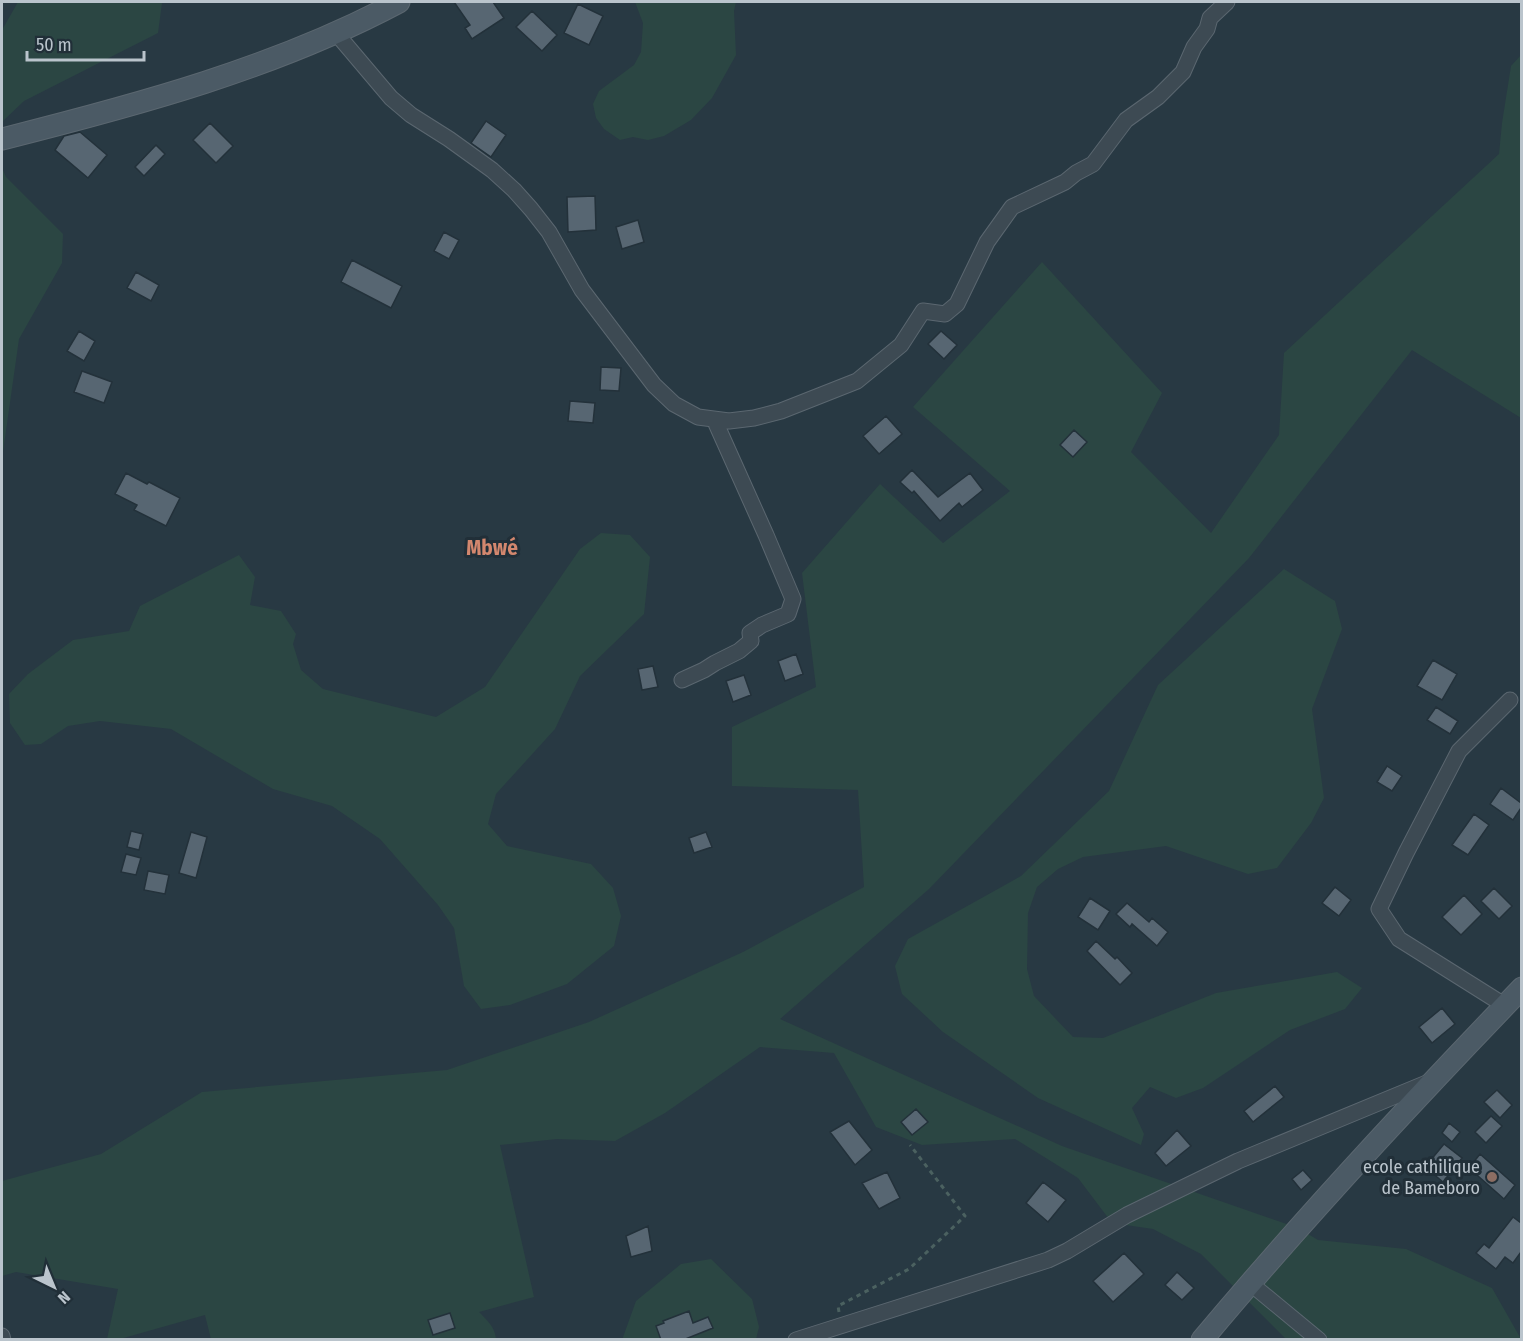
<svg xmlns="http://www.w3.org/2000/svg" width="1523" height="1341" font-family="'Fira Sans Condensed',sans-serif">
<style>
.green{fill:#2b4643}
.building{fill:#576672;stroke:#23313a;stroke-width:1.5}
.lines{fill:none;stroke-linecap:round;stroke-linejoin:round}
.street-casing{stroke:#5b6770;stroke-width:17}
.secondary-casing{stroke:#5b6770;stroke-width:23}
.path{stroke:#4b6160;stroke-width:3;stroke-dasharray:4.5 4.5;stroke-linecap:butt}
.street{stroke:#3d4a53;stroke-width:15}
.secondary{stroke:#4b5a65;stroke-width:21}
.education-dot{fill:#8d6e63;stroke:#212f38;stroke-width:2}
.labels{text-anchor:middle;dominant-baseline:central;stroke-width:6;stroke-linejoin:round;paint-order:stroke}
.poi-label{font-size:18px;fill:#bac4cc;stroke:#212f38;text-anchor:end}
.quarter-label{font-size:21px;font-weight:bold;fill:#d3876e;stroke:#212f38}
</style>
<rect width="100%" height="100%" fill="#283943"/>
<path class="green" d="M18 2H161L162 3 158 33 24 101 3 121 2 125V30Z
M635 2H736L734 11 736 55 712 98 691 120 664 136 648 140 633 137 620 140 604 129 596 118 593 104 599 91 634 65 641 52 643 23Z
M1521 55V418L1412 350 1249 558 929 889 780 1019 1062 1146 1298 1228 1318 1240 1406 1249 1492 1288 1521 1339H1286L1201 1254 1153 1229 1112 1223 1078 1178 1015 1139 922 1145 876 1127 834 1053 760 1047 665 1113 615 1141 557 1139 500 1145 534 1297 479 1312C487 1320 495 1327 496 1339H211L205 1315 120 1339H107L118 1289 16 1272 2 1276V1181L101 1154 202 1092 447 1070 589 1022 743 952 864 887 858 790 732 786V727L816 687 802 573 880 484 943 543 1010 491 913 407 1042 262 1162 393 1131 452 1211 533 1279 435 1284 353 1499 154 1502 123 1511 66Z
M2 168 6 177 63 234 62 263 19 339 2 459Z
M601 533 630 535 650 557 644 614 580 676 555 729 496 794 488 824 507 846 591 864 613 888 621 916 614 946 567 984 510 1005 481 1009 464 986 454 928 438 905 380 839 332 806 273 789 171 729 100 721 68 726 41 744 25 745 10 723 9 694 28 674 73 640 129 631 140 606 239 555 255 577 250 605 281 611 296 634 293 644 301 670 323 689 436 717 485 687 580 549Z
M1284 569 1335 601 1342 629 1312 709 1324 798 1311 823 1277 868 1248 874 1166 846 1083 857 1058 869 1037 887 1028 913 1027 969 1034 996 1073 1037 1103 1038 1216 993 1337 972 1362 988 1345 1009 1290 1030 1203 1088 1176 1098 1150 1087 1132 1108 1144 1134 1141 1145 1038 1098 943 1032 902 994 895 966 908 939 1021 876 1109 791 1158 685Z
M711 1259 752 1299 759 1327 756 1339 622 1340 636 1301 681 1264Z"/>
<path class="building" d="M454 2H493L504 18 472 39 465 28 470 25Z
M578 4 603 16 589 45 564 33Z
M532 11 557 35 542 51 516 27Z
M486 121 506 135 491 157 471 143Z
M210 123 233 146 216 163 193 140Z
M80 132 107 155 88 178 55 150 64 136Z
M156 145 165 154 144 176 135 167Z
M595 196 596 230 568 232 567 197Z
M638 220 644 242 622 249 616 227Z
M444 232 459 240 449 259 434 251Z
M352 260 402 286 391 308 341 282Z
M136 272 159 285 151 301 127 288Z
M79 331 95 341 84 361 67 351Z
M941 331 957 345 944 359 928 344Z
M601 367 621 368 619 391 600 390Z
M82 371 112 382 104 403 74 392Z
M570 401 595 403 593 423 568 421Z
M886 416 902 434 879 454 863 436Z
M1074 430 1087 442 1073 457 1060 445Z
M912 470 938 497 970 473 983 490 962 507 959 503 940 521 914 491 912 493 900 482Z
M126 473 147 484 149 482 180 498 166 526 134 510 137 505 115 494Z
M796 654 803 674 785 681 778 661Z
M1433 660 1457 674 1442 700 1417 686Z
M653 666 658 687 642 690 638 669Z
M744 675 751 695 733 702 726 681Z
M1436 707 1458 721 1450 734 1427 720Z
M1387 766 1402 776 1392 791 1377 782Z
M1501 788 1521 803V808L1513 820 1490 804Z
M1474 814 1489 825 1468 855 1452 845Z
M131 831 143 834 139 850 127 847Z
M191 832 207 837 196 878 179 873Z
M706 832 712 847 694 853 689 838Z
M126 854 141 858 136 875 121 872Z
M148 871 169 875 165 894 144 890Z
M1335 887 1351 900 1339 916 1322 903Z
M1494 888 1512 906 1499 919 1481 901Z
M1464 895 1482 914 1461 935 1442 917Z
M1090 898 1110 911 1098 930 1078 917Z
M1127 903 1149 922 1152 918 1168 932 1157 946 1132 924 1130 927 1116 914Z
M1096 941 1115 959 1117 957 1132 973 1120 985 1087 951Z
M1442 1008 1455 1024 1432 1043 1419 1027Z
M1275 1086 1284 1097 1253 1122 1244 1111Z
M1497 1090 1512 1105 1500 1118 1484 1102Z
M916 1109 928 1122 912 1135 901 1122Z
M1491 1116 1502 1126 1486 1143 1475 1132Z
M849 1121 872 1150 855 1165 830 1132Z
M1449 1123 1460 1132 1452 1142 1442 1133Z
M1177 1130 1191 1146 1166 1166 1155 1153Z
M1444 1144 1462 1158 1443 1182 1425 1167Z
M1480 1154 1515 1185 1504 1199 1469 1168Z
M1303 1170 1312 1180 1301 1190 1292 1179Z
M887 1172 900 1198 879 1209 862 1183Z
M1043 1182 1066 1200 1048 1222 1026 1203Z
M1513 1217 1521 1223V1252L1513 1263 1505 1257 1496 1269 1476 1253 1484 1244 1489 1248Z
M648 1226 652 1251 631 1257 626 1236Z
M1124 1253 1144 1274 1113 1302 1093 1281Z
M1177 1272 1194 1288 1182 1300 1165 1285Z
M689 1311 693 1323 708 1317 713 1328 683 1340H661L656 1326 664 1323 663 1321Z
M450 1313 455 1328 433 1335 428 1320Z"/>
<g class="lines">
<g class="street-casing">
<path id="street" d="M336 33 391 98 411 115 449 139 492 170 514 190 531 209 549 232 582 290 654 385 674 404 698 417 729 421 754 418 781 411 857 381 901 345 923 311 945 314 957 304 987 242 1012 207 1065 182 1076 173 1093 164 1126 120 1158 97 1183 72 1194 47 1207 29 1210 18 1227 2
M682 680 704 670 715 663 739 651 751 641 750 633 762 625 788 614 793 599 766 535 714 419
M1504 1005 1399 939 1379 909 1406 853 1459 751 1510 700
M1250 1283 1319 1340
M2 1336 3 1340
M796 1340 1048 1260 1067 1251 1127 1215 1238 1161 1429 1082"/>
</g>
<g class="secondary-casing">
<path id="secondary" d="M2 139C137 105 275 68 399 2
M1202 1340C1304 1218 1412 1102 1522 988"/>
</g>
<path class="path" d="M839 1312 838 1306 909 1269 965 1216 910 1145"/>
<use href="#street" class="street"/>
<use href="#secondary" class="secondary"/>
</g>
<circle class="education-dot" cx="1492" cy="1177" r="6"/>
<g class="labels">
<g class="poi-label">
<text x="1480" y="1167">ecole cathilique<tspan x="1480" dy="21">de Bameboro</tspan></text>
</g>
<g class="quarter-label">
<text x="492" y="548">Mbwé</text>
</g>
</g>
<rect width="1523" height="1341" fill="none" stroke="#bac4cc" stroke-width="6"/>
<g transform="translate(54 1287) rotate(137)" stroke="#212f38" stroke-width="4.5" paint-order="stroke">
<path d="M0-4.5L10 22L0 15L-10 22Z" fill="#bac4cc"/>
<text y="-9" font-size="16" font-weight="bold" text-anchor="middle" fill="#bac4cc">N</text>
</g>
<path d="M27 51v9h117v-9" fill="none" stroke="#bac4cc" stroke-width="3"/>
<text x="36" y="51" font-size="18" fill="#bac4cc" stroke="#212f38" stroke-width="4.5" paint-order="stroke">50 m</text>
</svg>
